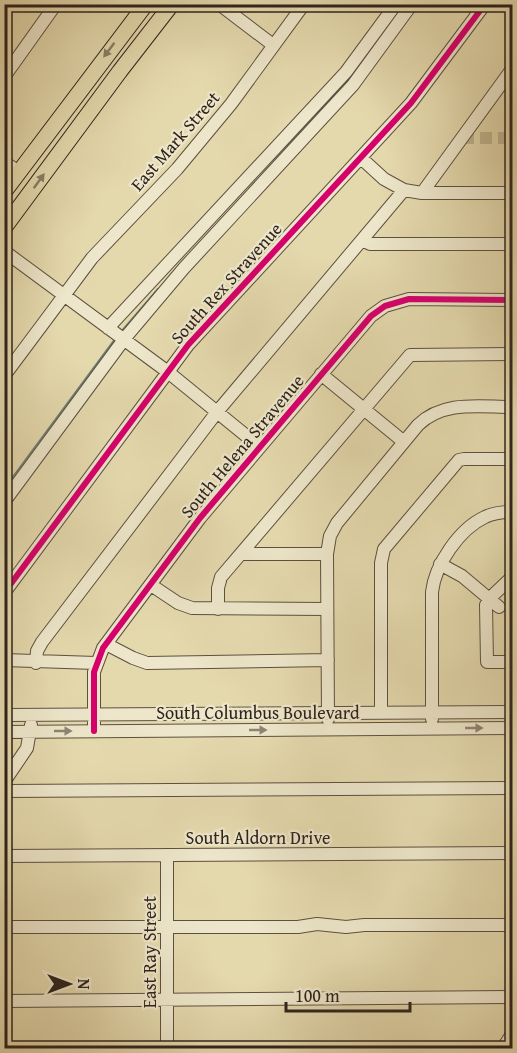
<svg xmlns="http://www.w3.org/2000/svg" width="517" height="1053" font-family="'Gentium Book Plus',serif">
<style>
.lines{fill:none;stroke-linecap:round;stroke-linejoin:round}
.stream{stroke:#6c7e73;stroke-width:2}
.minor-tunnel{stroke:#c0b590;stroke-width:12;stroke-dasharray:12 6;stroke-linecap:butt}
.minor-casing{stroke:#5c5040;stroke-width:14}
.major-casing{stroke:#2e231c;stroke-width:17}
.minor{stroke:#ede6ca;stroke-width:12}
.major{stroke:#e4d9ad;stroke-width:15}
.cycleway-casing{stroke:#ede6ca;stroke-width:10}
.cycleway{stroke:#d6006c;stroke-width:6}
.oneway{fill:#897e64}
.oneway2{fill:#8e8473}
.labels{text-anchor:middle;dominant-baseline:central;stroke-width:4.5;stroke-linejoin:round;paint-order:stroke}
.street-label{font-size:18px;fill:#2e231c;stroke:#ede6ca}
</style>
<rect width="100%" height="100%" fill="#e4d9ad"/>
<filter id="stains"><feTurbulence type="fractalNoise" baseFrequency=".00333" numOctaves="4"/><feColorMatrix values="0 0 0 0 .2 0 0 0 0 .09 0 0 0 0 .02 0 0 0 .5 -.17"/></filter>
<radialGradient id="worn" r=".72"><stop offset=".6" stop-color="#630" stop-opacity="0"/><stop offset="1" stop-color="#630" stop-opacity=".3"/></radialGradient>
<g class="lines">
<path class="stream" d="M249 189 353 74 403 4
M121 332 158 289
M4 489 115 339"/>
<path class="minor-tunnel" d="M462 138H512"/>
<g class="minor-casing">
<path id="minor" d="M219 4 273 45
M4 77 56 4
M361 158 384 179 404 190 422 193H512
M4 162 19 172
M422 193 512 69
M362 240 370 244H512
M4 251 168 372 260 447
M108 328 346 72 396 4
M321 374 404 442
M4 376 92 258 177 169 231 104 304 4
M4 502 125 338 184 268 353 85 412 4
M242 554H327
M440 564 462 576 499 607
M512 577 489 599 486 605 487 662H512
M151 585 178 603 192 608 327 609
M4 593 188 345 411 103 485 4
M218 609V588L221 577 410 355 512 354
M106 644 133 658 147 663 328 660
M4 660 96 663
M36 663 37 651 42 642 217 412 404 190
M381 712V563L384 549 459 460 464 459H512
M4 715 512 712
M328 719 327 554 330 536 337 523 418 425C444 400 480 407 512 407
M432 719V592C435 565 459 529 485 517 493 513 503 512 512 512
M94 731V672L103 648 200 518 371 316 385 306 409 299 512 300
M4 732 512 728
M4 782 27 748 31 725
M4 791 512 788
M167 855V1048
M4 856 512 853
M4 927H298L317 924 346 927 364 925H512
M4 1001 512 997
M503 1048 512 1034"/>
</g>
<g class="major-casing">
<path id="major" d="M4 192 146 4
M4 228 120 71 172 4"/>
</g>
<use href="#minor" class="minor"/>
<use href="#major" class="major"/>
<g class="cycleway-casing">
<path id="cycleway" d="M4 593 188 345 411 103 485 4
M94 731V672L103 648 200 518 371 316 385 306 409 299 512 300"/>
</g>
<use href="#cycleway" class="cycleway"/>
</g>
<defs><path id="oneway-solid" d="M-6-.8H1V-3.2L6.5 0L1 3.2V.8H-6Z" transform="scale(1.5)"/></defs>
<g class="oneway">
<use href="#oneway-solid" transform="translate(109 50) rotate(127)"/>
<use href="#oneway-solid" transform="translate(39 181) rotate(-54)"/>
</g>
<g class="oneway2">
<use href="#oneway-solid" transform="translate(474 728)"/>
<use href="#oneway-solid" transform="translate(258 730)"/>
<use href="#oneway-solid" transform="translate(63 731)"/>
</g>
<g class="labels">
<g class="street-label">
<text transform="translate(175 141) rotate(-49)">East Mark Street</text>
<text transform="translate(226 283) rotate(-48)">South Rex Stravenue</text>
<text transform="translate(242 446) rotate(-50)">South Helena Stravenue</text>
<text x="258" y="712">South Columbus Boulevard</text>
<text x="258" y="837">South Aldorn Drive</text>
<text transform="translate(149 952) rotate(-90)">East Ray Street</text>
</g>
</g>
<rect width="517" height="1053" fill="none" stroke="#e4d9ad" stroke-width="24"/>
<rect x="6" y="6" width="505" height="1041" fill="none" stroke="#2e231c" stroke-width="3"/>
<rect x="12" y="12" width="493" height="1029" fill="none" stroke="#2e231c" stroke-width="1.5"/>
<g transform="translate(69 984) rotate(90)" stroke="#ede6ca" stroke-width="4.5" paint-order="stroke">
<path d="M0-4.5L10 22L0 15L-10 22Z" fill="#2e231c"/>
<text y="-9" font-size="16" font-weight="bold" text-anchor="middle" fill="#2e231c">N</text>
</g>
<path d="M286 1002v9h124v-9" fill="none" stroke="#2e231c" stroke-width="3"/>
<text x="295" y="1002" font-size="18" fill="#2e231c" stroke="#ede6ca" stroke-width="4.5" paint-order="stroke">100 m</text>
<rect width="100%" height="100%" filter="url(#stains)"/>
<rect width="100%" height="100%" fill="url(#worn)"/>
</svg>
